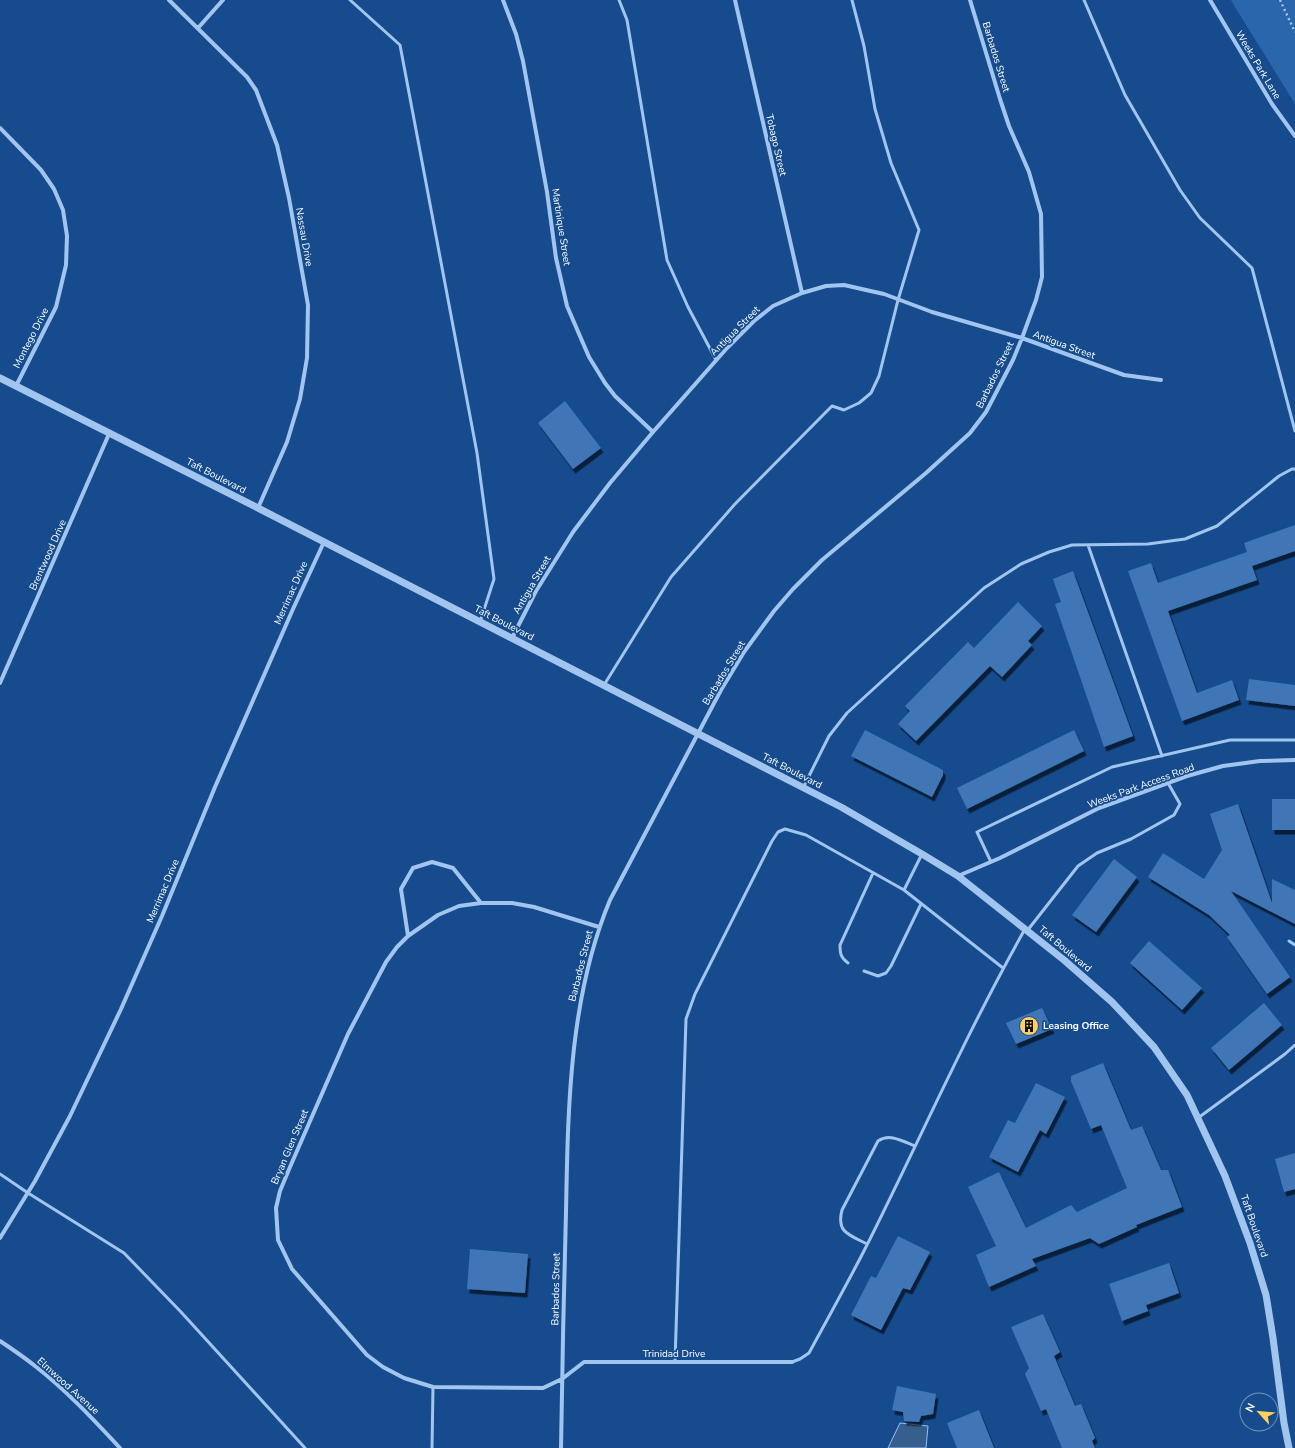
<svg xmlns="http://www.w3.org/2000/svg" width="1295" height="1448" font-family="'Nunito Sans',sans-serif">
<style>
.green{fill:#2966ab}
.water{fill:#375f8e;stroke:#93c0f2}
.building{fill:#3f76b5;filter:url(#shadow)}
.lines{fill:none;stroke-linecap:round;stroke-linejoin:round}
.path{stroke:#a1c5ef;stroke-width:2.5;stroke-dasharray:2 3;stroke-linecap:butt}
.service{stroke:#a1c5ef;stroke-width:3}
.minor{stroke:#a1c5ef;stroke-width:4}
.tertiary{stroke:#a1c5ef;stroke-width:7}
.labels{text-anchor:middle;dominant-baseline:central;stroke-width:3.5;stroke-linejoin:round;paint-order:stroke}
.street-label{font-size:10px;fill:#fff;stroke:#164c8d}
.poi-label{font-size:10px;font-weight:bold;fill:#fff;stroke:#164c8d;text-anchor:start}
</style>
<defs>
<filter id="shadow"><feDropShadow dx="2.5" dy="4.5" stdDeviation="0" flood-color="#0009"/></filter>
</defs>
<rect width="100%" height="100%" fill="#164c8d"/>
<path class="green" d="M1231 0H1295V104L1235 7Z"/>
<path class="water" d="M900 1423 928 1426 926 1448H888Z"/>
<path class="building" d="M565 401 601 448 573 469 538 423Z
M1295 525V551L1252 566 1257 580 1168 611 1197 693 1232 680 1239 700 1182 721 1128 571 1151 563 1158 583 1247 552 1244 543Z
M1073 571 1133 736 1104 747 1055 604 1061 602 1053 579Z
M1018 602 1042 626 1028 641 1032 645 1002 677 990 666 916 741 898 724 910 711 905 706 968 642 974 648Z
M1249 679 1295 685V706L1246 700Z
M865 730 943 770V775L932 797 851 756Z
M1074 730 1084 751 967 809 957 788Z
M1272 799H1295V830H1272Z
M1238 804 1272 903V879L1295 890V924L1231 891 1290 977 1267 994 1227 937 1230 935 1209 915 1148 877 1163 853 1204 879 1222 850 1210 814Z
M1114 859 1137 877 1096 932 1072 915Z
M1149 941 1202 988 1182 1010 1130 963Z
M1264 1003 1282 1025 1229 1070 1211 1048Z
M1042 1008 1052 1029 1016 1044 1006 1023Z
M1103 1063 1131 1130 1142 1126 1161 1170H1168L1182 1207 1136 1225 1137 1227 1099 1244 1090 1238 1032 1259 1036 1266 989 1287 976 1255 996 1246 968 1187 999 1172 1026 1228 1071 1205 1077 1212 1127 1188 1101 1125 1091 1129 1071 1081V1076Z
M1036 1083 1065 1097 1046 1134 1040 1130 1018 1172 989 1157 1008 1120 1015 1123Z
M1295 1153V1189L1284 1192 1275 1159Z
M898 1236 930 1252 910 1290 903 1288 881 1330 851 1315 871 1276 876 1278Z
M470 1249 528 1254 525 1293 467 1289Z
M1169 1263 1179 1293 1146 1305 1148 1311 1122 1321 1109 1284Z
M1043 1314 1060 1352 1054 1356 1075 1406 1081 1404 1095 1438 1092 1441 1095 1448H1062L1046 1409 1041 1411 1025 1374 1029 1368 1011 1327Z
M897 1386 936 1394 933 1414 921 1416 919 1422 904 1421 903 1412 892 1410Z
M979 1410 994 1448H957L947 1423Z"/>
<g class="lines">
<path class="path" d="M1280 0 1295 32"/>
<path class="service" d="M350 0 400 45 477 453 494 579 480 622
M619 0 627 20 667 260 688 307 716 360
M1084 0 1125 95 1180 190 1200 218 1252 268 1295 431
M1088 545 1162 756
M604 685 671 577 735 504 832 406 844 410 859 403 871 393 879 376 898 300 919 230 891 163 875 109 864 46 852 0
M803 788 829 736 847 713 984 588 1021 564 1049 552 1072 545 1148 544 1185 539 1217 526 1279 476 1292 469H1295
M991 862 977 832 1112 767 1230 740H1295
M904 890 922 854
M1027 931 1078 866 1097 853 1131 839 1174 815 1180 804 1168 783
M1289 941 1295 945
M848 963C841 958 840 954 840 945L873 873
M864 971 878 976 886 973 891 966 921 904
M1198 1118 1285 1054 1295 1045
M0 1174 28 1193 124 1253 181 1312 305 1448
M867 1244C850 1235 836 1233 842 1210L878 1141C890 1133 902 1141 915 1146
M675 1362 686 1019 695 994 772 841 778 832 785 829 806 835 904 890 1003 968
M792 1362 800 1359 809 1353C829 1316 850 1279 869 1241 921 1137 968 1030 1025 929
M432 1448 433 1387"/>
<path class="minor" d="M169 0 247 77 256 90 277 145 289 198 308 305 307 358 300 399 287 442 258 508
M503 0 516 34 523 61 547 192 556 258 567 306 589 357 605 383 615 396 653 432
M735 0 802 293
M1210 0 1272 104 1295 136
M198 28 223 0
M0 128 41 170 54 189 63 210 67 236 66 265 56 307 16 386
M512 638 536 591 573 532 610 483 653 432 727 348 754 321 773 306 802 293 826 286 844 285 866 290 884 294 932 312 1022 338 1124 375 1161 380
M0 683 109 434
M958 876 1000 858 1099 808 1187 776 1223 766 1260 761 1295 760
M599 927 534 907 512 903H481L459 906 438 915 408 936 397 947 386 962 348 1034 290 1167 280 1191 276 1208 278 1240 292 1269 367 1355 383 1367 404 1378 433 1387 543 1388 562 1379 584 1362H792
M408 936 401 889 413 868 432 862 453 868 481 903
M0 1238 35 1181 70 1116 121 1009 162 916 215 787 293 609 324 542
M0 1341C12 1349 24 1357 35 1366 66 1390 93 1419 120 1448
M561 1448C562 1369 564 1291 566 1212 568 1108 569 998 610 900L721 690 744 652 774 611 793 589 822 560 926 473 970 433 986 412 1013 360 1022 338 1036 300 1042 277 1041 214 1029 172 1009 126 1000 99 970 0"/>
<path class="tertiary" d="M0 378 258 508 841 807 922 854 958 876 1064 960 1112 1002 1154 1047 1187 1095 1225 1176 1250 1243 1266 1295 1273 1338 1284 1423 1289 1448"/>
</g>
<defs>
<g id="building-disc" transform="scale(1)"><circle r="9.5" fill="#ffcf5f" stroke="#164c8d"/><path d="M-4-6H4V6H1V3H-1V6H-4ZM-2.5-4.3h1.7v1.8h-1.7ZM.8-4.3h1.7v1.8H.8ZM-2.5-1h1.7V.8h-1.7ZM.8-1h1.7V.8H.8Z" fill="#111"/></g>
</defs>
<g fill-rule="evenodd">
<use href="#building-disc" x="1029" y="1026"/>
</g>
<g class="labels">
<g class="street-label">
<text transform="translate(996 57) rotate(73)">Barbados Street</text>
<text transform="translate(1258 65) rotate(59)">Weeks Park Lane</text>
<text transform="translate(776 145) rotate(77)">Tobago Street</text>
<text transform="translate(561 227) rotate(81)">Martinique Street</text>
<text transform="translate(304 237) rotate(80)">Nassau Drive</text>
<text transform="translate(735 331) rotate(-45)">Antigua Street</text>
<text transform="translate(31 338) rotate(-63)">Montego Drive</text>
<text transform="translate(1064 345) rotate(20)">Antigua Street</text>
<text transform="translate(995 375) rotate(-64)">Barbados Street</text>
<text transform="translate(216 476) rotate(27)">Taft Boulevard</text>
<text transform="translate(48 555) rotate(-66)">Brentwood Drive</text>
<text transform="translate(532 585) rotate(-60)">Antigua Street</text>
<text transform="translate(291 593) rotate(-66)">Merrimac Drive</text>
<text transform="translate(504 623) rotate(27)">Taft Boulevard</text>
<text transform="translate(724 673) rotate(-59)">Barbados Street</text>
<text transform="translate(792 771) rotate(27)">Taft Boulevard</text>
<text transform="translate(1141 786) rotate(-20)">Weeks Park Access Road</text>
<text transform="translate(163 891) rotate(-67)">Merrimac Drive</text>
<text transform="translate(1065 949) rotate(40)">Taft Boulevard</text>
<text transform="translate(581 966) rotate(-76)">Barbados Street</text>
<text transform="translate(290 1147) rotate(-67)">Bryan Glen Street</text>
<text transform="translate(1254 1226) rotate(71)">Taft Boulevard</text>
<text transform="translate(556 1289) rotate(-89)">Barbados Street</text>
<text x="674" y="1354">Trinidad Drive</text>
<text transform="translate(68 1386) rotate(42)">Elmwood Avenue</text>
</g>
<g class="poi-label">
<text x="1043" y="1026">Leasing Office</text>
</g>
</g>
<g transform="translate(1259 1412) rotate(297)"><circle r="19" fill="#164c8d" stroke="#7394bb"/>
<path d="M0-3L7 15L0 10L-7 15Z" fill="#ffcf5f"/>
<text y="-6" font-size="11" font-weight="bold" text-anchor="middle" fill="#ffffff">N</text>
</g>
</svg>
